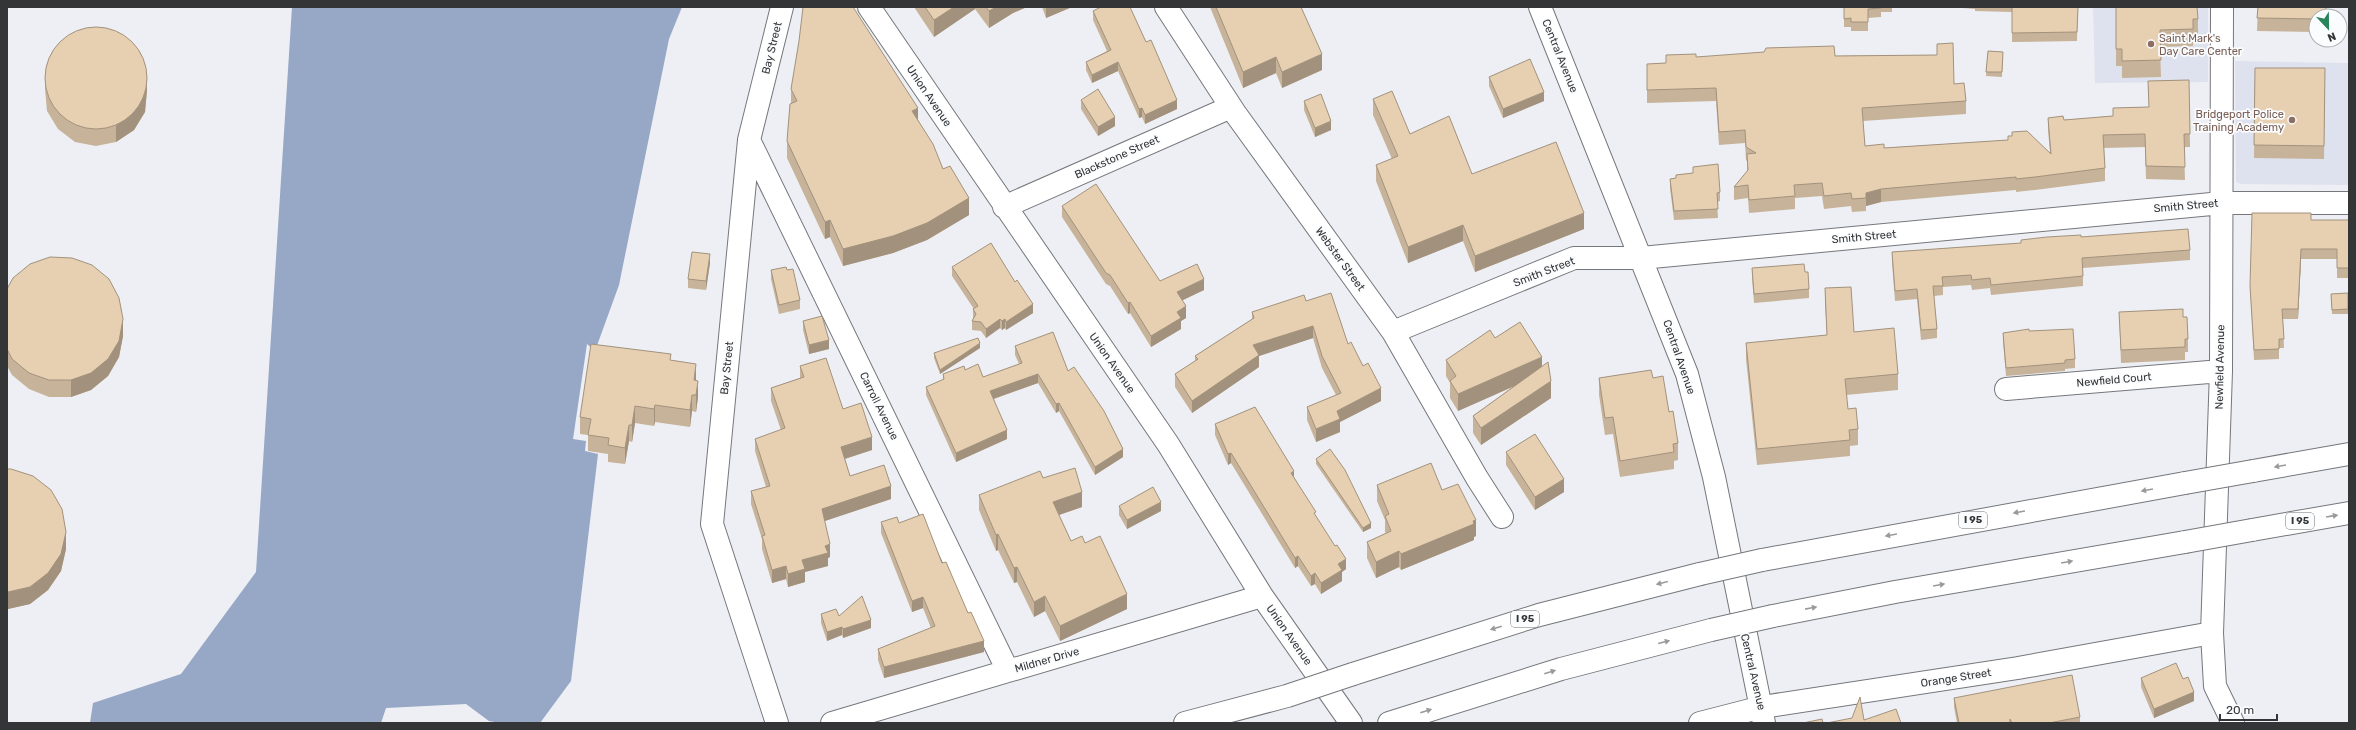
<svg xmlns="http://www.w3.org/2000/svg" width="2356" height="730" font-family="Rubik,sans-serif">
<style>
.built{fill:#dee2ee}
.water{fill:#97a7c6}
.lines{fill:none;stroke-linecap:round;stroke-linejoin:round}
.minor-casing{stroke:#75777c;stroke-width:24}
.tertiary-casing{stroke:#75777c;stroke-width:24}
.motorway-casing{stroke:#75777c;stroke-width:24}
.minor{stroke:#fff;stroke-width:22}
.tertiary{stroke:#fff;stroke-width:22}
.motorway{stroke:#fff;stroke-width:22}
.motorway-bridge-casing{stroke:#75777c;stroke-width:24;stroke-linecap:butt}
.motorway-bridge{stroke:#fff;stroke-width:22}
.wall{fill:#c7b399}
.shaded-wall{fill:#a2927d}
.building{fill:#e7d0b2;stroke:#a2927d}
.oneway{fill:#9a9a9b}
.education-dot{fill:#8d6e63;stroke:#fbfcfe;stroke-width:1.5}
.labels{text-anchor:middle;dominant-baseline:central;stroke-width:3.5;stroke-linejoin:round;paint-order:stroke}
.shield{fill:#fbfcfe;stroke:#707173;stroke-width:1}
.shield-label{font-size:10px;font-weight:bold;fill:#343537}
.education-label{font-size:11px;fill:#785e54;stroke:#fbfcfe;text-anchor:start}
.street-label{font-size:11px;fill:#343537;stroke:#fbfcfe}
</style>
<rect width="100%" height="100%" fill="#edeff4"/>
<path class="built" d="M2093 7H2208V82L2095 83Z
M2235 61 2349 63V185L2241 184 2236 182Z"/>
<path class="water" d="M292 7H682L669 39 619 285 595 351 587 344 573 439 586 441 585 451 598 454 571 681 540 723H500L489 721 466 704 386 708 381 723H90L93 703 181 674 256 572Z"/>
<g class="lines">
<g class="minor-casing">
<path id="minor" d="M869 7 1168 444 1262 596 1351 723
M1166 7 1235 113 1393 332 1477 478 1502 517
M2222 7 2221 371 2212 633 2215 686 2233 723
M749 140 1008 671
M1004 207 1231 107
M1393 332 1574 258H1641L2222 203H2349
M2006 389 2221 371
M777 723 712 524 749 140 782 7
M832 723 1262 596
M1700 723 1762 707 2018 668 2212 633"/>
</g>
<g class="tertiary-casing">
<path id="tertiary" d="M1540 7 1687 374 1714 477 1764 723"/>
</g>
<g class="motorway-casing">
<path id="motorway" d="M2253 471 2349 454
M2252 530 2349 513
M1762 560 2185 483
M1773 616 1895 592 2185 542
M1353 674 1539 615 1700 574
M1185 723 1287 696
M1389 723 1561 669 1711 630"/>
</g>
<use href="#minor" class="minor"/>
<use href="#tertiary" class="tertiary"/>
<use href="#motorway" class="motorway"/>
<g class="motorway-bridge-casing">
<path id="motorway-bridge" d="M2185 483 2253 471
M2185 542 2252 530
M1700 574 1762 560
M1711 630 1773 616
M1287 696 1353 674"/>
</g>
<use href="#motorway-bridge" class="motorway-bridge"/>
</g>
<path class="wall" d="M914 7H1027L1013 13 989 28 975 9 934 37Z
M1042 7H1072L1046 18Z
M1210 7H1301L1322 70 1282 88 1276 73 1243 88Z
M1844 7H1892V12H1881V17L1868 18V31H1851V27H1844Z
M1950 7H2078L2077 41 2012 42V12L1975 11V9Z
M2116 7 2198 19V36H2193V46L2160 47 2161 77 2122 78V66H2116Z
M2258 7 2316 16V32L2257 31Z
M1093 11 1177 109 1145 124 1142 117 1139 118 1118 71 1092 83 1086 70V62L1107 51 1093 20Z
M1937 44 1954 84 1966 101V114L1863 121 1865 146 1884 148 2008 140V136L2050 153 2048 130V118L2064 120 2113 116 2149 107 2148 81 2189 80 2190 147H2184L2185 180 2146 179 2145 147 2104 148 2105 168V181L2035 190 2016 192V190L1881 202 1866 206V211L1852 212 1851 206 1824 209 1822 196 1795 198V209L1749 213 1748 198 1734 200V187L1747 172V161L1746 160 1745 143 1719 145 1716 101 1647 103V64L1666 63 1696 57 1937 55Z
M1988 51 2003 52 2002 77 1986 76Z
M2255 68H2325L2324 159 2254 158Z
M45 72 147 90 145 112 134 130 116 142 96 146 75 142 58 129 47 111 45 89Z
M1489 77 1544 101 1503 118 1489 86Z
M791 89 918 120 943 169 969 215 927 240 893 253 843 266 830 237 825 239 787 158V141L791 103Z
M1373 99 1410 134 1472 174 1584 229 1475 272 1463 241 1408 263 1376 181V165L1392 159 1373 115Z
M1081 100 1115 126 1098 136 1081 109Z
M1304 101 1331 130 1315 137 1304 110Z
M1693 167 1720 192V201L1717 202 1718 218 1674 220 1670 188V179L1676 178V175L1693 173Z
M1062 206 1160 281 1204 290 1182 300 1186 318 1181 321V329L1151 347 1130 313 1128 314 1110 286 1106 284 1062 217Z
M2311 220H2349V278H2337V259H2301L2298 319H2283L2284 348H2279V359L2254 360 2250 286Z
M2081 237 2190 250V260L2083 268V286L1991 295 1990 288 1972 290 1971 285 1943 287V295L1934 296 1937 329V338L1921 340 1917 299 1895 301 1892 262V252L2021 243Z
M710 263 706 290 688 288V279Z
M952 267 1033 313 1006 330 1005 328 1002 330 1000 328 986 338 981 331 972 330V321L973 319V309H974L952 276Z
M1752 268 1805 272 1809 289V298L1754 303 1752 277Z
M771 270H787L800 300V309L779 314 771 279Z
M1825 288 1854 332 1898 374V390L1846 395 1848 409 1858 429V445L1850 446V456L1757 465 1746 359V343L1827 335 1825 305Z
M7 289 123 336 119 357 108 376 91 390 71 397H49L29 389 12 375 7 366Z
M2348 293V314H2332L2331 294Z
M1306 301 1348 344 1381 401 1340 422V432L1316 442 1307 420V407L1336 395 1322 368 1313 338 1259 356V367L1192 413 1175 387V374L1195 361V356L1252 319V312Z
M2119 312 2183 317 2188 339V352H2185V360L2121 363Z
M803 321 829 349 809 354 803 330Z
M2029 331 2075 359V368L2065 369V371L2006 376 2003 342V333Z
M1495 338 1542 366 1551 398 1481 445 1473 433V416L1514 386 1458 411 1450 398V383L1446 376V360Z
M1015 346 1068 371 1123 457 1095 475 1059 411 1056 413 1038 383 994 399 1007 439 956 462 926 395V387L943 380V374L965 370 983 377 1019 364 1015 355Z
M980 348 940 374 934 358V353Z
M671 361 696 380 698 397 696 412 692 411 690 427 655 422 654 426 635 423 632 442 629 441 625 464 608 462V454L588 451V435L580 434V417Z
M800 366 843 409 872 450 845 459 850 476 891 499 824 521 830 557 828 558V566L805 572V582L788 587 786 579 772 583 762 549V539L751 504V491L766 487 755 451V439L781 430 771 401V388L800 378Z
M1599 378H1653L1669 412 1678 443V460L1674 461V469L1620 477 1613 434 1605 435 1599 395Z
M1215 424 1294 477 1346 569 1342 572V581L1321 594 1315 584 1311 586 1298 566 1295 568 1231 463 1228 465 1215 435Z
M1506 452 1564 492 1535 510 1506 465Z
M1316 459 1371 528 1363 532 1316 464Z
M7 469 66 549 61 571 48 590 30 604 8 609H7Z
M1043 478 1082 507 1059 515 1071 541 1085 543 1127 609 1060 641 1045 611 1034 617 1017 582 1014 583 998 550 996 551 979 510V495Z
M1377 485 1442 490 1476 536 1474 537V540L1401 570 1399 567 1376 578 1367 558V542L1386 533 1385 532V520L1377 501Z
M1119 506 1161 511 1127 529 1119 515Z
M881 522 899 523 942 563 968 613 984 652 884 678 878 660V649L931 628 923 608 912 612 881 533Z
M821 614 839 616 871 628 843 638 842 635 827 641 821 623Z
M2141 678 2183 679 2194 701 2154 718 2141 687Z
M1954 698 2080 717V723H1957L1954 707Z"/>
<path class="shaded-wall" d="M954 7H975V9L934 37V20Z
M996 7H1027L1013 13 989 28V11Z
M1046 7H1072L1046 18Z
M1322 54V70L1282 88V72Z
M1276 57V73L1243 88V72Z
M1118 62V71L1092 83V75Z
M147 74V90L145 112 134 130 116 142V126Z
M1544 92V101L1503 118V109Z
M1177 100V109L1145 124V115Z
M918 108V124L912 111Z
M1142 108V117L1139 118V109Z
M1115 117V126L1098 136V127Z
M1331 121V130L1315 137V128Z
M1881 189V202L1866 206V193Z
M969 198V215L927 240 893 253 843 266V249Z
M1584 213V229L1475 272V256Z
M830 220V237L825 239V222Z
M1463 225V241L1408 263V247Z
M2301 249V259L2298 319V309Z
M710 254V263L706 290V281Z
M1204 279V290L1177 303V292Z
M1130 302V313L1128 314V303Z
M1033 304V313L1006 330V322Z
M1186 306V318L1181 321V329L1151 347V336L1177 312Z
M123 319V336L119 357 108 376 91 390 71 397V380Z
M1000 319V328L986 338V329Z
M1005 319V328L1002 330V321Z
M1313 326V338L1259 356V367L1192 413V401L1253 345Z
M829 340V349L809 354V345Z
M980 343V348L940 374V370Z
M1542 357V374L1458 411V394Z
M696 364V381L694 396V380Z
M1038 374V383L990 400V391Z
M698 381V397L696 412V395Z
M1551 381V398L1481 445V428Z
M1381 388V401L1340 422V432L1316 442V429L1337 411Z
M692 395V411L690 427V410Z
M1059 403V411L1056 413V404Z
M655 405V422L654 426V409Z
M635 406V423L632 442V425Z
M629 425V441L625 464V448Z
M1007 430V439L956 462V453Z
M872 437V450L841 460V447Z
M1123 449V457L1095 475V467Z
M1231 453V463L1228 465V454Z
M1294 471V481L1291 473Z
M1564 479V492L1535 510V497Z
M891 486V499L822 522V509Z
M1082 492V507L1053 517V502Z
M1161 502V511L1127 529V520Z
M1476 520V536L1474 537V540L1401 570V554Z
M1371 523V528L1363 532V528Z
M66 532V549L61 571 48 590 30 604 8 609V592Z
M998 534V550L996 551V535Z
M830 544V557L828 558V566L805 572V582L788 587V574L802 560 825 546Z
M1399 551V567L1376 578V562Z
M1298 556V566L1295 568V558Z
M1346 559V569L1342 572V581L1321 594V583L1338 564Z
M786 566V579L772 583V570Z
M1017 567V582L1014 583V568Z
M1315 573V584L1311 586V576Z
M1127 594V609L1060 641V626Z
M1045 596V611L1034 617V602Z
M923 597V608L912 612V601Z
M871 620V628L843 638V629Z
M842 627V635L827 641V632Z
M984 641V652L884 678V667Z
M2194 692V701L2154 718V709Z"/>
<path class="building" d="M803 7H853L918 108 912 111 933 144 943 169 950 166 969 198 927 223 893 236 843 249 830 220 825 222 787 141 790 104 797 101 791 89 799 41Z
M925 7H954L934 20Z
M986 7H996L989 11Z
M1101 7H1130L1146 42 1151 40 1177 100 1145 115 1142 108 1139 109 1118 62 1092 75 1086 62 1111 50 1093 11Z
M1216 7H1301L1322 54 1282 72 1276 57 1243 72Z
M1844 7H1881V8L1868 9V22H1851V18L1844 19Z
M2012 7H2078L2077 32 2012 33Z
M2116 7H2197L2198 19H2193V29L2160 30 2161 60 2122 61V49H2116Z
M2258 7H2326V16H2316V19L2257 18Z
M45 78a51 51 0 1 1 102 0a51 51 0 1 1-102 0Z
M1953 43 1954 84 1964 83 1966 101 1862 108 1865 146 1884 144V148L2008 140V136H2012V132L2027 131 2051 154 2048 118 2063 116 2064 120 2113 116V108L2149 107 2148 81 2189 80 2190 134H2184L2185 167 2146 166 2145 134 2103 135 2105 168 2035 177 2016 179V177L1881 189 1866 193V198L1852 199 1851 193 1824 196 1822 183 1794 185 1795 196 1749 200 1748 185 1734 187 1748 170 1747 154 1756 153 1746 147 1745 130 1719 132 1716 88 1647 90V64L1666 63V55L1696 54V57L1764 52 1766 48 1834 46 1835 56 1937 55V44Z
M1988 51 2003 52 2002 72H1986Z
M1530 59 1544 92 1503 109 1489 77Z
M2255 68H2325L2324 146 2254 145Z
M1098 89 1115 117 1098 127 1081 100Z
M1392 91 1410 134 1449 116 1472 174 1556 142 1584 213 1475 256 1463 225 1408 247 1376 165 1398 156 1373 99Z
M1321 94 1331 121 1315 128 1304 101Z
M1718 164 1720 192 1717 193 1718 209 1674 211 1670 179 1676 178V175L1693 173V167Z
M1096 184 1160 281 1197 264 1204 279 1177 292 1186 306 1177 312 1181 318 1151 336 1130 302 1128 303 1110 275 1106 273 1062 206Z
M2252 213H2311V220H2349V268H2337V249H2301L2298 309H2282L2284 339H2279V349L2254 350 2250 286Z
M2188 229 2190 250 2082 258 2083 276 1991 285 1990 278 1972 280 1971 275 1942 277 1943 286H1933L1937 329 1921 330 1917 289 1895 291 1892 252 2021 243V240L2047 237 2081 235V237Z
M991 243 1015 282 1017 280 1033 304 1006 322 1005 319 1002 321 1000 319 986 329 981 322 972 321 976 314 973 309 978 306 952 267Z
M692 252 710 254 706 281 688 279Z
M50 257 72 258 92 265 109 279 119 298 123 319 119 341 108 359 91 373 71 380H49L29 373 12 359 7 349V289L13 278 30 264Z
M1804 264 1805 272H1808L1809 289 1754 294 1752 268Z
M786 267 787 270 793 269 800 300 779 305 771 270Z
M1851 287 1854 332 1894 328 1898 374 1845 379 1848 409 1856 408 1858 429 1849 430 1850 440 1757 449 1746 343 1827 335 1825 288Z
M1331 293 1348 344 1351 342 1363 366 1368 363 1381 388 1337 411 1340 419 1316 429 1307 407 1341 393 1322 356 1313 326 1253 345 1259 355 1192 401 1175 374 1198 359 1195 356 1254 318 1252 312 1304 295 1306 301Z
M2348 293V309L2332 310 2331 294Z
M2183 309V317H2187L2188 339H2185V347L2121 350 2119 312Z
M822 316 829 340 809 345 803 321Z
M1520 322 1542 357 1458 394 1450 381 1456 376 1446 360 1490 330 1495 338Z
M2029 329V331L2073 329 2075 359 2065 360V363L2006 368 2003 333Z
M1053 332 1068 371 1074 367 1104 411 1123 449 1095 467 1059 403 1056 404 1038 374 990 391 1007 430 956 453 926 387 944 379 943 374 964 366 965 370 978 364 983 377 1022 363 1015 346Z
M978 338 980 343 940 370 934 353Z
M591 344 671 354 670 360 696 364 694 380 698 381 696 395H692L690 410 655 405 654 409 635 406 632 425H629L625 448 608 445 609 438 588 435 591 419 580 417Z
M826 358 843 409 861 403 872 437 841 447 850 476 884 465 891 486 822 509 830 544 825 546 828 553 802 560 805 569 788 574 786 566 772 570 762 536 765 535 751 491 770 486 755 439 785 428 771 388 804 377 800 366Z
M1548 362 1551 381 1481 428 1473 416Z
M1651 370 1653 378 1663 376 1669 412 1673 411 1678 443 1673 444 1674 452 1620 461 1613 417 1605 418 1599 378Z
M1255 407 1294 471 1291 473 1316 512 1314 513 1335 546 1337 545 1346 559 1338 564 1342 570 1321 583 1315 573 1311 576 1298 556 1295 558 1231 453 1228 454 1215 424Z
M1535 434 1564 479 1535 497 1506 452Z
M1330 449 1345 470 1371 523 1363 528 1316 459Z
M1431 463 1442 490 1458 484 1476 520 1473 521 1474 524 1401 554 1399 551 1376 562 1367 542 1391 531 1385 516 1389 514 1377 485Z
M1075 468 1082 492 1053 502 1071 541 1082 536 1085 543 1100 536 1127 594 1060 626 1045 596 1034 602 1017 567 1014 568 998 534 996 535 979 495 1040 471 1043 478Z
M7 469H11L33 476 51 490 62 509 66 532 61 554 48 573 30 587 8 592H7Z
M1153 487 1161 502 1127 520 1119 506Z
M923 514 942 563 946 562 968 613 971 612 984 641 884 667 878 649 935 626 923 597 912 601 881 522 897 517 899 523Z
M862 596 871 620 843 629 842 627 827 632 821 614 836 609 839 616Z
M2176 663 2183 679 2188 677 2194 692 2154 709 2141 678Z
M2072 675 2080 717 2049 723H2012L2010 719V723H1959L1954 698Z
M1860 697 1864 720 1896 709 1901 723H1827L1852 718Z
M1822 719 1823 723H1803Z"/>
<defs><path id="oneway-solid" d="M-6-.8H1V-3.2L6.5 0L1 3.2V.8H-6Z"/></defs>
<g class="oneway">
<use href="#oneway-solid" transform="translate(2280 466) rotate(170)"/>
<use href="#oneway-solid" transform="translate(2147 490) rotate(170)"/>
<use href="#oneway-solid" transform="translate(2019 512) rotate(170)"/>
<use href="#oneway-solid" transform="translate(2332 516) rotate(-9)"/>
<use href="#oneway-solid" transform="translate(1891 535) rotate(170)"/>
<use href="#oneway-solid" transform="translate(2067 562) rotate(-10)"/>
<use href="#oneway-solid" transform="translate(1662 583) rotate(166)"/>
<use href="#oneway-solid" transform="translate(1939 585) rotate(-10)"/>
<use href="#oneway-solid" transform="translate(1811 608) rotate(-11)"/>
<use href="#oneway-solid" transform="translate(1496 628) rotate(164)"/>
<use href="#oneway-solid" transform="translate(1664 642) rotate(-14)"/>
<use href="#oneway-solid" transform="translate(1550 672) rotate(-17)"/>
<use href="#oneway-solid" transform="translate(1426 711) rotate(-18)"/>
</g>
<g class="education-dot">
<circle cx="2151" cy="44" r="4"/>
<circle cx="2292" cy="120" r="4"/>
</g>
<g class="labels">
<g class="shield">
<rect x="1959" y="512" width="28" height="16" rx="3"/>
<rect x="2286" y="513" width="28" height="16" rx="3"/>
<rect x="1511" y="611" width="28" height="16" rx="3"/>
</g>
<g class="shield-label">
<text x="1973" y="520">I 95</text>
<text x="2300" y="521">I 95</text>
<text x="1525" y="619">I 95</text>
</g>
<g class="education-label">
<text x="2159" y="38">Saint Mark's<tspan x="2159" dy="13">Day Care Center</tspan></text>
<text x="2284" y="114" text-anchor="end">Bridgeport Police<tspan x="2284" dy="13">Training Academy</tspan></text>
</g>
<g class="street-label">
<text transform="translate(772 48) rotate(-76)">Bay Street</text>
<text transform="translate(1560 56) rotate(68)">Central Avenue</text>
<text transform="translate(929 96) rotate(56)">Union Avenue</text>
<text transform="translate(1117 157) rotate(-24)">Blackstone Street</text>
<text transform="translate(2186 206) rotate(-5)">Smith Street</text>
<text transform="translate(1864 237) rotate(-5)">Smith Street</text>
<text transform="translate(1340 259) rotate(54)">Webster Street</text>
<text transform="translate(1544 272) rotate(-21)">Smith Street</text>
<text transform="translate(1679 357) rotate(71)">Central Avenue</text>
<text transform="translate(1112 363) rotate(55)">Union Avenue</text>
<text transform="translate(2220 367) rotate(-89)">Newfield Avenue</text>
<text transform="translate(727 368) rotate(-84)">Bay Street</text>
<text transform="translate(2114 380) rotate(-5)">Newfield Court</text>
<text transform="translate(879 406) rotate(64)">Carroll Avenue</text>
<text transform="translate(1289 635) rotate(55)">Union Avenue</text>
<text transform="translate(1047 660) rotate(-16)">Mildner Drive</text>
<text transform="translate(1753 672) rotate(77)">Central Avenue</text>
<text transform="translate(1956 678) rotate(-9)">Orange Street</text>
</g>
</g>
<rect width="2356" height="730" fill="none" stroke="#343537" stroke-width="16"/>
<g transform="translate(2328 28) rotate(158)"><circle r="19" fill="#fbfcfe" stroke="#abacae"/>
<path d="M0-3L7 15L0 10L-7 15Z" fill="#28845b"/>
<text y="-6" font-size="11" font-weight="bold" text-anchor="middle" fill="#343537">N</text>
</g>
<path d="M2220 714v6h57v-6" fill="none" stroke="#343537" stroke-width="2"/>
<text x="2226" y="714" font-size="12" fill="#343537" stroke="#fbfcfe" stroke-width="3" paint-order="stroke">20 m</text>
</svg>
